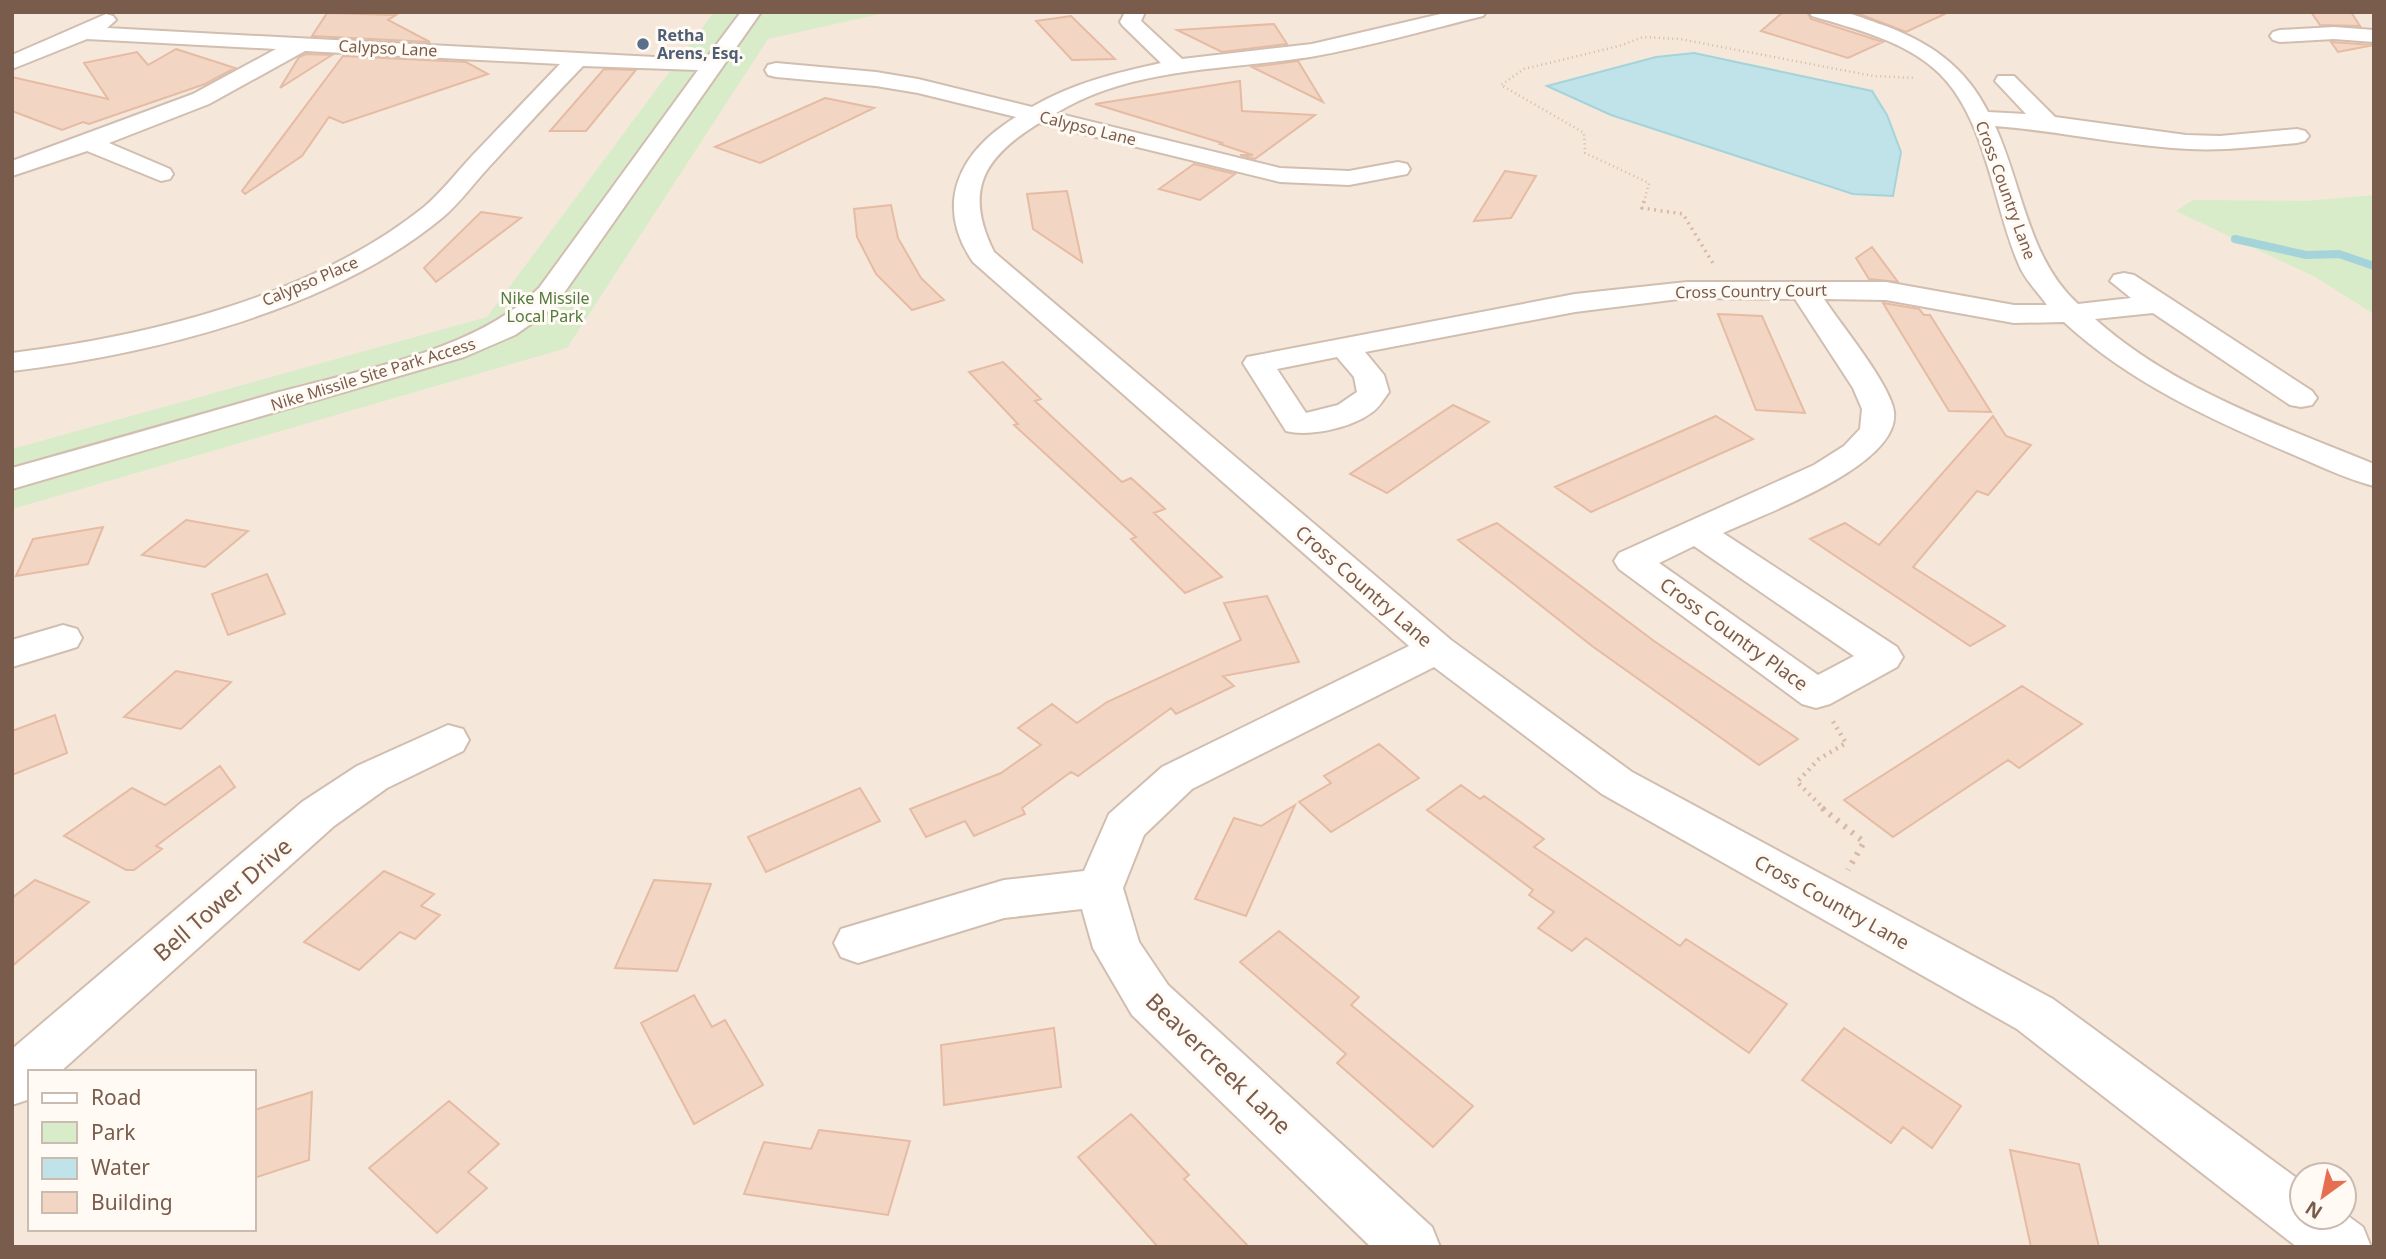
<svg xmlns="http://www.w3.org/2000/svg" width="2386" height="1259" font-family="'Noto Sans',sans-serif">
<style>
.residential{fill:#f5e8da;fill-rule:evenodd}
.green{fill:#d8ecc9}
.water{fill:#bfe3e8;stroke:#a5d3da;stroke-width:2}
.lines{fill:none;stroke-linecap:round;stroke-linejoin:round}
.stream{stroke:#a5d3da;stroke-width:8}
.building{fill:#f3d5c3;stroke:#e6bba3;stroke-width:2}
.minor-casing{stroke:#d1beb0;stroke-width:4}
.path-far3{stroke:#d9b8a5;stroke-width:2.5;stroke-dasharray:1 3.5;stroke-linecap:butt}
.path-far2{stroke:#d9b8a5;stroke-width:3.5;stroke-dasharray:2 4.5;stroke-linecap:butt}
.path-far1{stroke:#d9b8a5;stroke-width:4.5;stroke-dasharray:2 5;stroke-linecap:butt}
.path{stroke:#d9b8a5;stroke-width:6;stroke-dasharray:2.5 7;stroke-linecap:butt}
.minor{fill:#fff;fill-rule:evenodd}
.service-dot{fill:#5c6f8a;stroke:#fffaf3;stroke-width:2.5}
.labels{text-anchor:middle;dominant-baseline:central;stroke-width:6;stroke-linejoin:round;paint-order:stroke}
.far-service-label{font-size:16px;font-weight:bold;fill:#4e5e75;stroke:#fffaf3;text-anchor:start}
.far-street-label{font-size:16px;fill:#7a5c4d;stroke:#fffaf3}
.far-park-label{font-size:16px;fill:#537a41;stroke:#fffaf3}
.street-label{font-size:19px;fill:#7a5c4d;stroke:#fffaf3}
.near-street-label{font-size:23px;fill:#7a5c4d;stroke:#fffaf3}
</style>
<rect width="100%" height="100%" fill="#fdf6ec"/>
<path class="residential" d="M12 12H2374V1247H12ZM30 1072H254V1229H30ZM2302 1175H2344V1217H2302Z"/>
<path class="green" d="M714 12H889L768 39 567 348 12 509V449L487 317Z
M2374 195V314L2315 277 2176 211 2193 200 2306 201Z"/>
<path class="water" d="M1694 53 1872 91 1887 115 1901 152 1893 196 1853 194 1611 115 1547 86 1656 57Z"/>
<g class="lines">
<path class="stream" d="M2235 239 2306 255 2339 254 2374 266"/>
</g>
<path class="building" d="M1783 12H1807L1811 19 1883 42 1848 58 1761 31Z
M1854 12H1949L1906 32Z
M2311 12H2351L2360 26 2320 25Z
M327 13 396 15 388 20 430 42 312 36Z
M1071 16 1115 59 1072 60 1036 21Z
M1274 24 1287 44 1222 52 1177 30Z
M2331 42 2373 45H2374L2338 52Z
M176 49 235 68 205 84 89 124 83 122 62 130 12 111V77L108 99 84 63 137 52 148 65Z
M306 54 332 55 280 88 299 57Z
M343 56 466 62 488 74 343 123 329 117 302 156 245 194 242 191Z
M1298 61 1323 102 1252 67Z
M604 69 636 70 586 131H550Z
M1240 81 1242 111 1315 115 1255 159 1240 155H1253L1220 144 1222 143 1095 104Z
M825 98 874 108 760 163 715 147Z
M1194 164 1235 174 1200 200 1159 189Z
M1505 171 1536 176 1511 218 1474 221Z
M1067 191 1082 262 1033 229 1027 194Z
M891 205 898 238 921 278 944 300 912 310 876 274 857 237 854 209Z
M481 212 521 218 436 282 424 268Z
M1872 247 1898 282 1869 279 1856 258Z
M1883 303 1919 309 1924 315H1930L1991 412 1949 411Z
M1718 314 1762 316 1805 413 1756 410Z
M1003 362 1041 399 1035 401 1109 470 1122 482 1131 478 1165 509 1154 513 1222 577 1185 593 1131 539 1136 537 1014 425 1018 424 969 372Z
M1453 405 1489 422 1387 493 1350 474Z
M1716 416 1753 439 1591 512 1555 487Z
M1993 416 2006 436 2031 445 1988 495 1977 491 1913 567 2005 626 1970 646 1810 539 1845 523 1879 545Z
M186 520 248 531 205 567 142 555Z
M1497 523 1654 641 1798 739 1759 765 1592 646 1458 540Z
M103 527 88 564 16 576 33 539Z
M267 574 285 614 228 635 212 594Z
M1267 596 1299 662 1223 676 1234 686 1176 714 1171 708 1078 776 1071 772 1022 808 1025 814 974 836 965 821 926 837 910 809 1001 773 1041 745 1018 728 1052 704 1077 723 1107 702 1241 640 1224 603Z
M176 671 231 682 181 729 124 717Z
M2022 686 2082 724 2019 768 2008 760 1893 837 1844 800Z
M55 715 67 753 12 775V731Z
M1379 744 1419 778 1331 832 1299 802 1331 783 1324 776Z
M220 766 235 787 156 846 162 849 134 870H126L64 836 132 788 165 805Z
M1461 785 1480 799 1484 796 1544 839 1534 847 1680 946 1686 939 1787 1004 1749 1053 1586 938 1572 951 1538 928 1554 912 1529 895 1533 890 1427 810Z
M860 788 880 821 766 872 748 837Z
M1295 805 1246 916 1195 899 1234 818 1261 826Z
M384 871 434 894 421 906 440 915 415 939 400 932 359 970 304 942Z
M35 880 89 902 12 966V898Z
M654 880 711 884 677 971 615 968Z
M1279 931 1359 997 1351 1005 1473 1106 1433 1147 1337 1063 1346 1054 1240 962Z
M694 995 712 1027 725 1020 763 1085 694 1124 641 1023Z
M1054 1028 1061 1087 944 1105 941 1045Z
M1844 1028 1961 1106 1932 1148 1903 1127 1891 1143 1802 1080Z
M312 1092 309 1160 254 1178V1110Z
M449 1101 499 1144 468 1172 487 1188 437 1233 369 1168Z
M1131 1114 1189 1175 1184 1179 1249 1247H1158L1078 1157Z
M819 1130 910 1141 888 1215 744 1194 764 1142 811 1149Z
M2010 1150 2079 1164 2099 1247H2031Z"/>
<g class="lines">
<g class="minor-casing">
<path id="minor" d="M741 12H761L559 300 545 314 515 335 464 357 12 489V468C101 443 190 418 279 392 364 369 475 351 539 288L698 70 583 66C551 99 520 133 489 167 473 184 460 203 442 218 331 310 153 354 12 371V353C151 336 313 296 424 207 442 192 456 173 471 157 501 126 530 95 560 64L305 51 209 104 109 143 170 169 173 174 170 179 161 181 87 151 12 176V161L193 94 276 49 87 39 12 69V55L106 14 113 16 116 20 107 28 692 59 700 60 702 64Z
M1125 12H1145L1141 21 1182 59 1312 44 1449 12H1486L1483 16C1426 30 1368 47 1310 57 1225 70 1131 67 1056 113L1280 168 1349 171 1398 162 1407 164 1410 169 1407 174 1349 185 1280 182 1039 123C984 157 963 190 994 252L1451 640 1632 772 2053 999 2302 1182V1217H2344V1213L2363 1227 2371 1247H2297L2017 1029 1602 794 1434 667 1192 789 1144 835 1123 888 1139 942 1168 985 1432 1227 1440 1247H1371L1132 1015 1093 948 1082 909 1004 918 858 963 841 957 834 943 841 929 1004 880 1084 871 1109 814 1162 767 1409 646 973 262C933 203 960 151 1016 117L918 93 876 86 776 77 768 75 765 70 768 65 776 63 876 72 918 79 1032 107C1073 83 1116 73 1161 63L1123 26 1120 22Z
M1809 12C1820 12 1831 11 1842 12 1855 14 1870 21 1883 25 1929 42 1965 66 1988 112L2026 114 1995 81 1998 76H2014L2055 117 2186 135 2220 136 2297 129 2305 131 2309 136 2305 141 2297 143C2261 146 2225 151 2189 149 2124 146 2060 131 1995 126 2022 184 2028 259 2078 304L2131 298 2110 281 2114 275 2124 273 2134 275 2312 391 2317 398 2312 405 2301 407 2290 405 2153 313 2095 319C2173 389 2279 425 2374 464V486C2346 479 2320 466 2294 455 2212 420 2130 383 2064 322L2014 323 1886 300 1824 299C1842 326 1885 378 1893 407 1909 463 1763 514 1723 533L1897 647 1903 657 1897 667 1830 704 1816 708 1802 704 1619 569 1614 561 1619 553 1814 465 1844 446 1860 429 1862 409 1853 388 1795 299 1687 298 1575 312 1365 352 1384 375 1389 392C1383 400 1379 408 1371 413 1351 428 1309 437 1286 431L1243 363 1247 357 1575 294 1687 282H1886L2014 305H2047C2038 292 2025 280 2019 265 1993 206 1987 120 1939 73 1906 41 1855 29 1812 16ZM1337 357 1354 377 1357 392 1338 405 1306 413 1277 369ZM1694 546 1854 656 1818 675 1659 563Z
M2334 27 2374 30V42L2334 39 2280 42 2273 40 2270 36 2273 32 2280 30Z
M63 625 77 629 82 638 77 647 12 667V640Z
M448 725 463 729 469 740 463 751 387 788 334 826 60 1072H30V1099L12 1105V1049L302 802 357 766Z"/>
</g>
<path class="path-far3" d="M1644 202 1649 183 1585 153 1584 133 1501 85 1524 69 1619 46 1643 37 1680 39 1873 76 1916 78"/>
<path class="path-far2" d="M1644 201 1642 208 1683 214 1714 265"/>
<path class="path-far1" d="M1825 810 1797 782 1819 759 1846 743 1832 720"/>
<path class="path" d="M1822 808 1864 842 1848 870"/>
<use href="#minor" class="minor"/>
</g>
<circle class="service-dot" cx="643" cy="44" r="7"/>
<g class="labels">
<g class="far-service-label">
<text x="657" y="35">Retha<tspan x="657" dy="18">Arens, Esq.</tspan></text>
</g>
<g class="far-street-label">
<text transform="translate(388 48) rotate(3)">Calypso Lane</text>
<text transform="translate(1088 128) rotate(14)">Calypso Lane</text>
<text transform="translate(2006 190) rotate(70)">Cross Country Lane</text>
<text transform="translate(310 281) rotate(-23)">Calypso Place</text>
<text transform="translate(1751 291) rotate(-1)">Cross Country Court</text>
<text transform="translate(373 374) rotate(-17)">Nike Missile Site Park Access</text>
</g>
<g class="far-park-label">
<text x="545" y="298">Nike Missile<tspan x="545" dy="18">Local Park</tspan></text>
</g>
<g class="street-label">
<text transform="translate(1364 586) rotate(41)">Cross Country Lane</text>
<text transform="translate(1734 634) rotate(36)">Cross Country Place</text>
<text transform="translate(1832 902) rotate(29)">Cross Country Lane</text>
</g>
<g class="near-street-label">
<text transform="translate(222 899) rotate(-41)">Bell Tower Drive</text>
<text transform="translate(1219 1063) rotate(44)">Beavercreek Lane</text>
</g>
</g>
<rect width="2386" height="1259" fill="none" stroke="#7a5c4d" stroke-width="28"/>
<rect x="28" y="1070" width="228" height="161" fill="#fffaf3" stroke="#cabbb1" stroke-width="2"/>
<rect x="42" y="1093" width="35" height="10" fill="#ffffff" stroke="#cabbb1" stroke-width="2"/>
<text x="91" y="1105" font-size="21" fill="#7a5c4d">Road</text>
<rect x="42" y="1122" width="35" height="21" fill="#d8ecc9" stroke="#cabbb1" stroke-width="2"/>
<text x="91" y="1140" font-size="21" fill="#7a5c4d">Park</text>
<rect x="42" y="1158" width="35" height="21" fill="#bfe3e8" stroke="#cabbb1" stroke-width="2"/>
<text x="91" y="1175" font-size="21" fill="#7a5c4d">Water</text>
<rect x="42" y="1192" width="35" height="21" fill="#f3d5c3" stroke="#cabbb1" stroke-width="2"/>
<text x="91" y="1210" font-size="21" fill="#7a5c4d">Building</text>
<g transform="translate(2323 1196) rotate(213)"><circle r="33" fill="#fffaf3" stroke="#cabbb1" stroke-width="2"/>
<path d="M0-5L12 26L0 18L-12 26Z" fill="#e76f51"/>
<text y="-10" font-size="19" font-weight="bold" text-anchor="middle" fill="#7a5c4d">N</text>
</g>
</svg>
